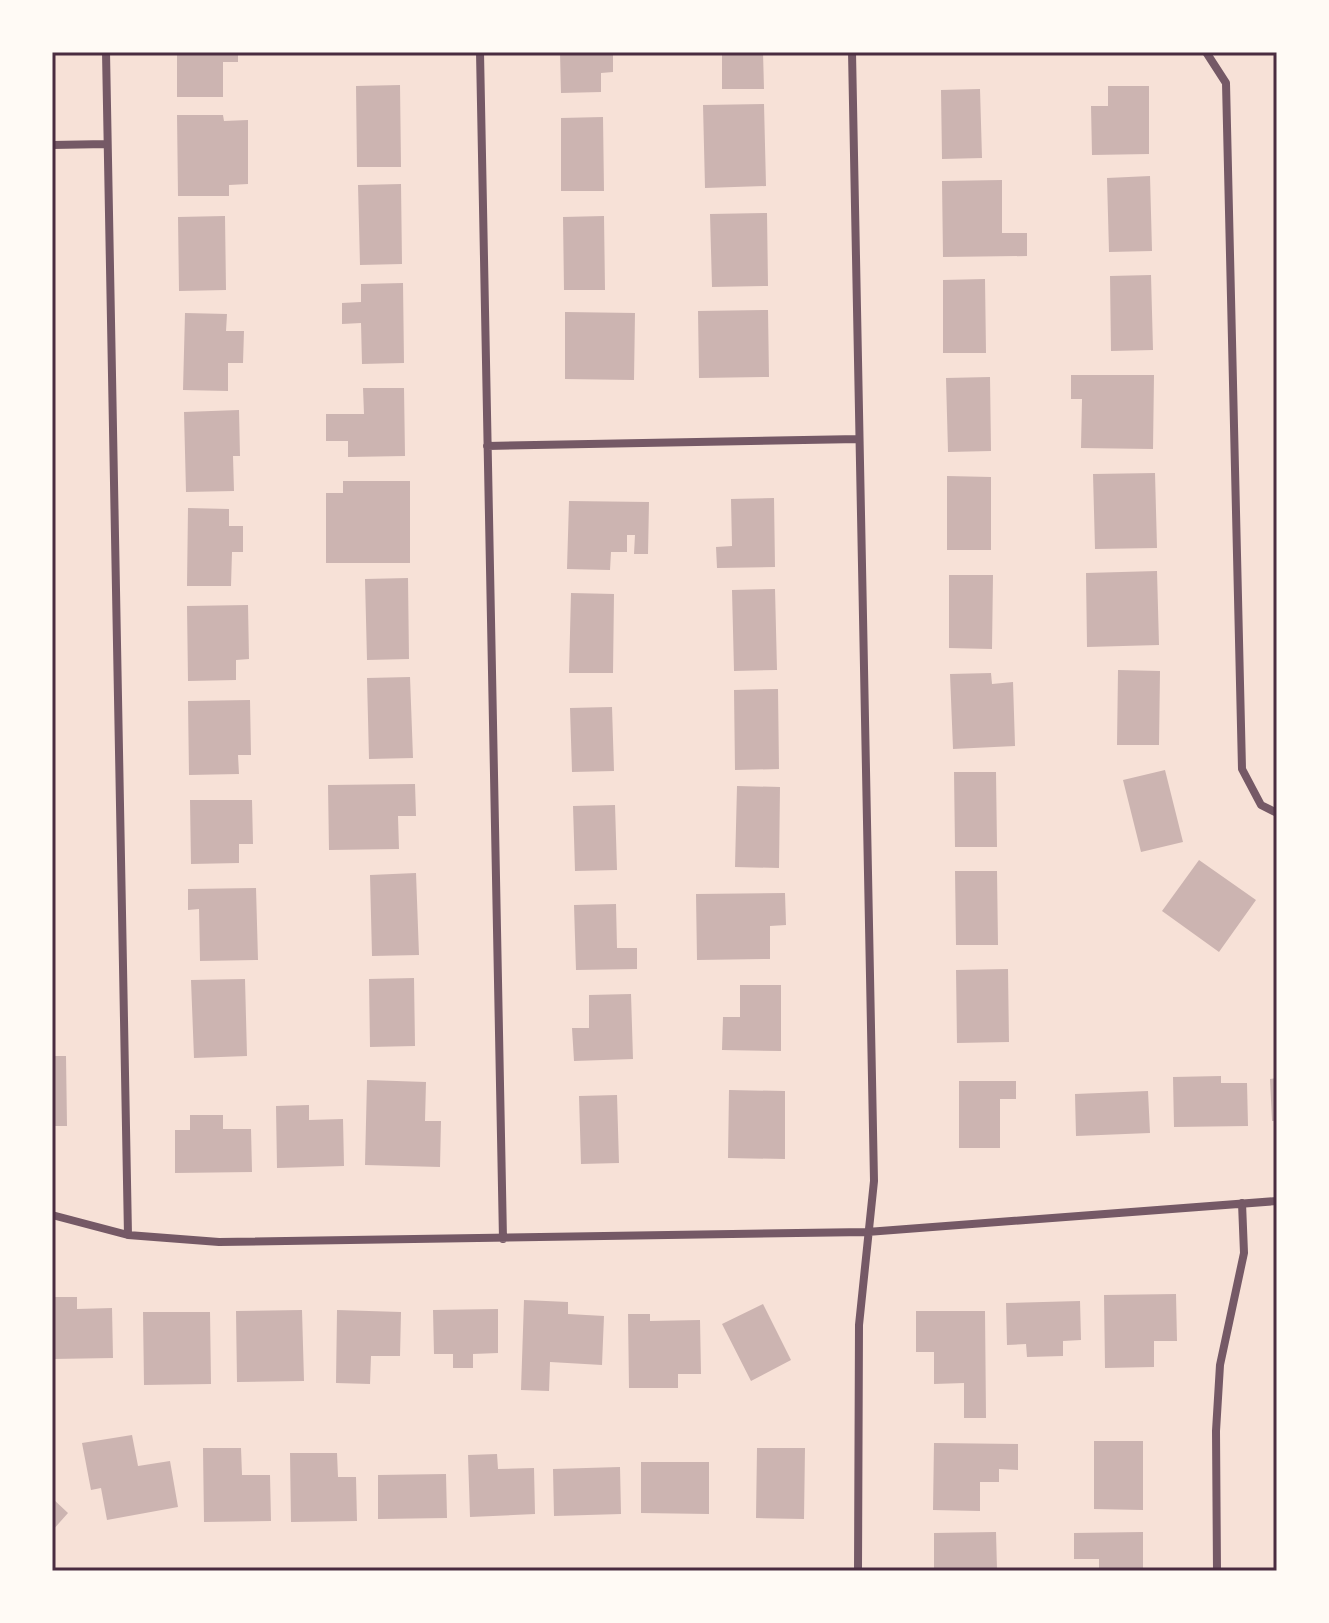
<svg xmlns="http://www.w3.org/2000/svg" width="1329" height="1623" font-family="'DejaVu Sans',sans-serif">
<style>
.building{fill:#ccb4b1}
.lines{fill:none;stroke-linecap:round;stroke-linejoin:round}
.minor{stroke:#755966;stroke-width:8}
.neatline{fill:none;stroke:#4a2c40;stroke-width:3}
</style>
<rect width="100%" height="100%" fill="#f7e1d7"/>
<path class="building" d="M177 52H238V62H223V97H177Z
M560 52H613V72L601 73V92L561 93Z
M722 52H763L764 89H722Z
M400 85 401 167H357L356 86Z
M1108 86H1149V154L1092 155 1091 106H1108Z
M980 89 982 158 942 159 941 90Z
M764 104 766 186 705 188 703 105Z
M177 115H223L224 121 248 120V184L229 185V196H178Z
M603 117 604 191H561V118Z
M1150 176 1152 251 1109 252 1107 178Z
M1002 180V233H1027V256L943 257 942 181Z
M401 184 402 264 360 265 358 185Z
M767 213 768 286 712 287 710 214Z
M225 216 226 290 179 291 178 217Z
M604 216 605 290H564L563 217Z
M1151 275 1153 350 1111 351 1110 276Z
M985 279 986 353H943V280Z
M403 283 404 363 362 364 361 323 342 324V303L361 302V284Z
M768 310 769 377 699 378 698 311Z
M565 312 635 313 634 380 565 379Z
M185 313 227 314 226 331H244L243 363H228V391L183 390Z
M1071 375H1154L1153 449 1081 448 1082 399H1071Z
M990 377 991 451 948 452 946 378Z
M363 388H404L405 456 348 457V441H326V414H364Z
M239 410 240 456H233L234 491 186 492 184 412Z
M1155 473 1157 548 1095 549 1093 474Z
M947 476 991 477V550H947Z
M343 481H410V563H326V493H343Z
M774 498 775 567 717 568 716 547 732 546 731 499Z
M569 501 649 502 648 554H634L635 535H627V552H611L610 570 567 569Z
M188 508 229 509V526H243V552H232L231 586H187Z
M1157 571 1159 645 1087 647 1086 573Z
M949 575H993L992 649 949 648Z
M408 578 409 659 367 660 365 579Z
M775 589 777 670 734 671 732 590Z
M571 593 614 594 613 673H569Z
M248 605 249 659 236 660V680L188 681 187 606Z
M1118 670 1160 671 1159 745H1117Z
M991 673 992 684 1013 682 1015 746 953 749 950 674Z
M410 677 413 758 369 759 367 678Z
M778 689 779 769 735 770 734 690Z
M250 700 251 755H238L239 774 189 775 188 701Z
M612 707 614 771 572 772 570 708Z
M1165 770 1183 842 1141 852 1123 780Z
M954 772H996L997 847H955Z
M415 784 416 816H398L399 849 329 850 328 785Z
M737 786 780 787 779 868 735 867Z
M190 800H252L253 844H239V863L191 864Z
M615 805 617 870 575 871 573 806Z
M1199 860 1256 900 1219 952 1162 911Z
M955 871H997L998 945H956Z
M416 873 419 955 372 956 370 875Z
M256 888 258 960 200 961 199 909 188 910V889Z
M785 893 786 925 770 926V959L697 960 696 894Z
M616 904 617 948H637V969L576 970 574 905Z
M1008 969 1009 1042 957 1043 956 970Z
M414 978 415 1046 370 1047 369 979Z
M245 979 247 1056 194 1058 191 980Z
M740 985H781V1051L722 1050 723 1017H740Z
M631 994 633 1059 574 1061 572 1028H589V995Z
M52 1056H66L67 1126H52Z
M1221 1076V1083H1247L1248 1126 1174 1127 1173 1077Z
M1277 1078V1121H1272L1270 1079Z
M367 1080 426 1082 425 1121H441L440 1167 365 1165Z
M959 1081H1016V1099H1000V1148H959Z
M729 1090 785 1091V1159L728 1158Z
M1148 1091 1150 1133 1076 1136 1075 1094Z
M617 1095 619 1163 581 1164 579 1096Z
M309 1105V1120L343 1119 344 1166 277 1168 276 1106Z
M190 1115H223V1129H251L252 1172 175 1173V1130H190Z
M1176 1294 1177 1341H1154V1367L1105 1368 1104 1295Z
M52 1297H77V1309L112 1308 113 1358 52 1359Z
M524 1300 568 1302V1314L604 1316 602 1365 550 1362 549 1391 521 1390Z
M1080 1301 1081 1340 1063 1341V1356L1027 1357 1026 1344 1007 1345 1006 1303Z
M763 1304 791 1360 751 1381 722 1324Z
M498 1309V1353L473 1354V1368H453V1354H434L433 1310Z
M302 1310 304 1381 237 1382 236 1311Z
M337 1310 401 1312 400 1356H371L370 1384 336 1383Z
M916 1311H985L986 1418H964V1383L934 1384V1352H916Z
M143 1312H210L211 1384 144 1385Z
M628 1314H650V1321L700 1320 701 1374H678V1388H629Z
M132 1435 138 1466 170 1461 178 1507 107 1520 101 1488 91 1490 82 1443Z
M1094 1441H1143V1510L1094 1509Z
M934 1443 1018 1444V1470L999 1469V1482H980V1511L933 1510Z
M203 1448H241L242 1475H270L271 1521 204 1522Z
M757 1448H805L804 1519 756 1518Z
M290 1453H337L338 1477H356L357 1521 291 1522Z
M497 1454 498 1469 534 1468 535 1514 470 1517 468 1455Z
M641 1462H709V1514L641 1513Z
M620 1467 621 1514 554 1516 553 1469Z
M446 1474 447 1518 378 1519V1475Z
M52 1498 68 1513 52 1531Z
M996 1532 997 1570 934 1571V1533Z
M1143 1532V1571H1099V1559H1074V1533Z"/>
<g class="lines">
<path class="minor" d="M106 52 128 1235
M480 52 503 1239
M852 52 874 1181 859 1325 858 1571
M1206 52 1226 83 1242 769 1261 805 1277 813
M52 145 107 144
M487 446 859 439
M52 1215 128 1235 219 1242 867 1232 1277 1201
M1217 1571 1216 1431 1220 1365 1244 1253 1242 1203"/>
</g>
<rect width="1329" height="1623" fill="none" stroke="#fffaf5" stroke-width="108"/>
<rect x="54" y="54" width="1221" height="1515" class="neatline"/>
</svg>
